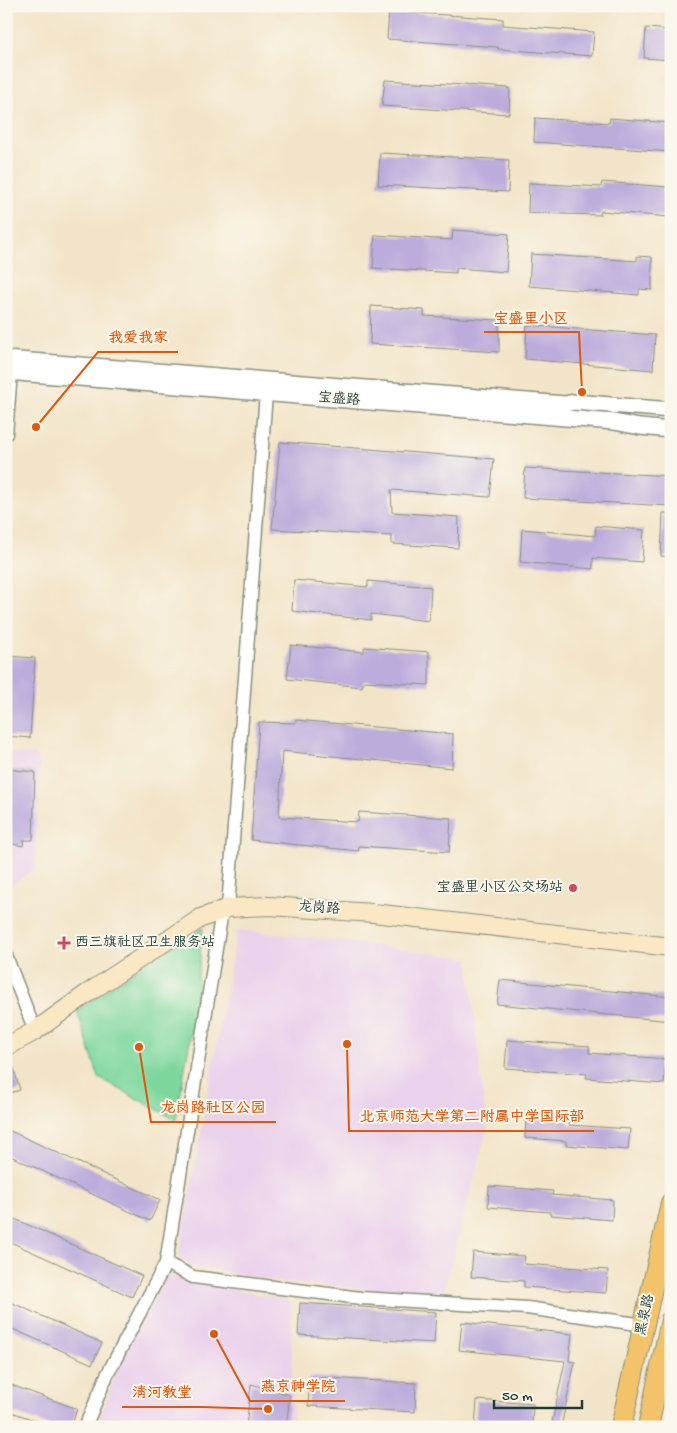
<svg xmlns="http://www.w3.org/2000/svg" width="677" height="1433" font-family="'Gochi Hand','LXGW WenKai TC',sans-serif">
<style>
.built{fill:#ead1ec}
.green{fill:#7dd79d;stroke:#4e8a68}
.building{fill:#bcacdc}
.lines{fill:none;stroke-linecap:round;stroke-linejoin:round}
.minor-casing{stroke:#88907e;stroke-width:15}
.tertiary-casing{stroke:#88907e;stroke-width:18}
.secondary-casing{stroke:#88907e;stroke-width:20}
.primary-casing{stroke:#88907e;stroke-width:22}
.minor{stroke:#fff;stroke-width:12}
.tertiary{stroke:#fff;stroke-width:15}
.secondary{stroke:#fae7c3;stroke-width:18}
.primary{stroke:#f2c36a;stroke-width:20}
.poi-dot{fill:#d1495b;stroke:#fbf7ec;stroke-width:2}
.labels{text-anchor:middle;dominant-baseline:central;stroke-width:4;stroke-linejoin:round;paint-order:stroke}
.street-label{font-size:14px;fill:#1f3d34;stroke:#fbf7ec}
.poi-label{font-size:14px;fill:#1f3d34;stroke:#fbf7ec;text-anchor:end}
.leader{fill:none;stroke:#de580e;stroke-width:2}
.callout-dot{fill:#de580e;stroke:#fbf7ec;stroke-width:2}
.callout-label{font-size:15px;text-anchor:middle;font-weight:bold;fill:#de580e;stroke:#fbf7ec;stroke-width:4;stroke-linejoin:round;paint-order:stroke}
</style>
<rect width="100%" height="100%" fill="#fbf7ec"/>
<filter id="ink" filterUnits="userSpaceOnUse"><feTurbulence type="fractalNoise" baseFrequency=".02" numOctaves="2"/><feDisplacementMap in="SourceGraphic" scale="10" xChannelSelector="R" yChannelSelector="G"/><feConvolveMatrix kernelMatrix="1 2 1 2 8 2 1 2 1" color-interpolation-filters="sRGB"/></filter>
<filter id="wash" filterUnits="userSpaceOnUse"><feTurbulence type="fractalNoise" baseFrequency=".0096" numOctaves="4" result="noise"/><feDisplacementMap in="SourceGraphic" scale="20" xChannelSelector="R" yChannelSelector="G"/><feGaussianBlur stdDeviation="1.12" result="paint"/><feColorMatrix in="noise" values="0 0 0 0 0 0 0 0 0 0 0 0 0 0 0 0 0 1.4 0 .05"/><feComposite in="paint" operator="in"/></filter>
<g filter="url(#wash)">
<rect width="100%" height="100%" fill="#f2e4c8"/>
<path class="built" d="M6 753 35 755 40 765 35 868 6 890Z
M237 930 340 941 468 958 487 1130 443 1294 291 1283 189 1266 179 1255Z
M167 1276 291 1301 293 1427H97L118 1366Z"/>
<path class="green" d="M203 928 194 1016 176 1120 99 1078 77 1011 139 967Z"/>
<g id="blocks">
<path class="building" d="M389 11 503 19V25L594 32 592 56 498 49V47L387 39Z
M646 28 671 30V60L644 58Z
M385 80 510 88 509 114 382 106Z
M535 118 609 123 610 118 671 123V152L534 142Z
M380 153 509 160 508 192 378 185Z
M602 182 669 187V217L601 211 600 215 528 213 529 183 601 187Z
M453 230 509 234 506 272 456 268V273L373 268 375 235 452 240Z
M531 254 637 261V256L652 257V290L639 289V295L529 286Z
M371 306 424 310V316L499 320V352L370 344Z
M527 325 655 335 653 370 525 359Z
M280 442 494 459 490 497 391 490 392 512 459 517 458 548 392 544V536L272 529Z
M525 468 671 476V506L523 498Z
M663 513H671V557L661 556Z
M596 526 644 530 642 562 593 558V569L520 562 522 529 595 536Z
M294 580 368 587V581L431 587 429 621 371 614V620L292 611Z
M291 645 364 652V647L429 652V685L364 681 362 687 287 679Z
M6 656 35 658 30 738 6 736 8 672H6Z
M296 720 453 734 452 768 282 751 279 817 358 822 359 812 451 818 449 852 358 846 359 851 251 840 259 722 296 723Z
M6 769 35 772 33 840H24L23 846 13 844 7 839 9 827H6Z
M500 980 671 997V1021L497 1004Z
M507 1040 589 1046V1053L666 1059 664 1084 586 1078 587 1074 505 1068Z
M14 1069 20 1090 6 1094V1071Z
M526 1117 569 1119V1125L630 1129 628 1150 566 1145V1141L525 1138Z
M6 1129 160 1200 150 1221 6 1154Z
M489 1186 553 1191 552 1195 613 1200 612 1220 550 1215V1212L488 1207Z
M6 1215 142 1276 132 1297 6 1240Z
M473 1252 525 1256 524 1264 608 1270 606 1293 524 1287V1281L471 1277Z
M6 1300 102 1343 92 1364 6 1326Z
M300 1303 436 1312 434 1343 298 1335Z
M462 1322 572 1334 569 1361 575 1362 561 1427H551L565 1361 459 1350Z
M310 1377 416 1383 415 1412 308 1406Z
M6 1383 77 1409 71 1427H54L6 1410Z
M251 1384 290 1395 286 1427H246Z
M477 1400 533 1404 532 1427H475Z"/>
</g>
</g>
<g filter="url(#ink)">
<use href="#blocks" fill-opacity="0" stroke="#88907e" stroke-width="1"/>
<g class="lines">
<g class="minor-casing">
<path id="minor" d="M6 434 11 373
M228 908 266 393
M222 911 166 1263 193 1277 361 1298 527 1308 644 1325
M6 956 35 1031
M85 1427 107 1375 166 1263"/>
</g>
<g class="tertiary-casing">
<path id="tertiary" d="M6 359 565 404 574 402 671 410
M6 372 614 422 640 427 671 430"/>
</g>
<g class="secondary-casing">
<path id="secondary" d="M6 1047 35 1031 88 993 201 918 228 908 269 906 373 913 671 947"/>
</g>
<g class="primary-casing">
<path id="primary" d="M621 1427 671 1203
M648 1427 671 1320"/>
</g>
<use href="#minor" class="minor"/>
<use href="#tertiary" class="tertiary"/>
<use href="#secondary" class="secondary"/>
<use href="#primary" class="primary"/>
</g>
</g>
<g class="poi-dot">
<circle cx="573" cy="888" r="5"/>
<path d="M61.5 935.5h5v5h5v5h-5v5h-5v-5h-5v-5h5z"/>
</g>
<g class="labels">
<g class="street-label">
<text transform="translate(339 400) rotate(5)">宝盛路</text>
<text transform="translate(319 909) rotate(4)">龙岗路</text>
<text transform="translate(646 1315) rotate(-78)">黑泉路</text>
</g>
<g class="poi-label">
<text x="563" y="888">宝盛里小区公交场站</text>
<text x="75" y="943" text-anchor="start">西三旗社区卫生服务站</text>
</g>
</g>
<path class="leader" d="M582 392L579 332H484M36 427L98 352H178M139 1047L151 1122H276M347 1044L349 1131H594M214 1334L250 1401H345M268 1409L202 1407H122"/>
<g class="callout-dot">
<circle cx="582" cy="392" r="5"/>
<circle cx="36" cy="427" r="5"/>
<circle cx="139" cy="1047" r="5"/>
<circle cx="347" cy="1044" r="5"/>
<circle cx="214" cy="1334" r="5"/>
<circle cx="268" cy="1409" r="5"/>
</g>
<g class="callout-label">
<text x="531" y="323">宝盛里小区</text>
<text x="138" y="342">我爱我家</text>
<text x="213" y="1112">龙岗路社区公园</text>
<text x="472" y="1121">北京师范大学第二附属中学国际部</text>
<text x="298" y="1391">燕京神学院</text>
<text x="162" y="1397">清河教堂</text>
</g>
<rect width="677" height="1433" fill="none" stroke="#fbf7ec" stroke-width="25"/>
<path d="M494 1400v8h88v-8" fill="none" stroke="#1f3d34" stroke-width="2.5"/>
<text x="502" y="1400" font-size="15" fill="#1f3d34" stroke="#fbf7ec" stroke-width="4" paint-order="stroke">50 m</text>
</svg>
